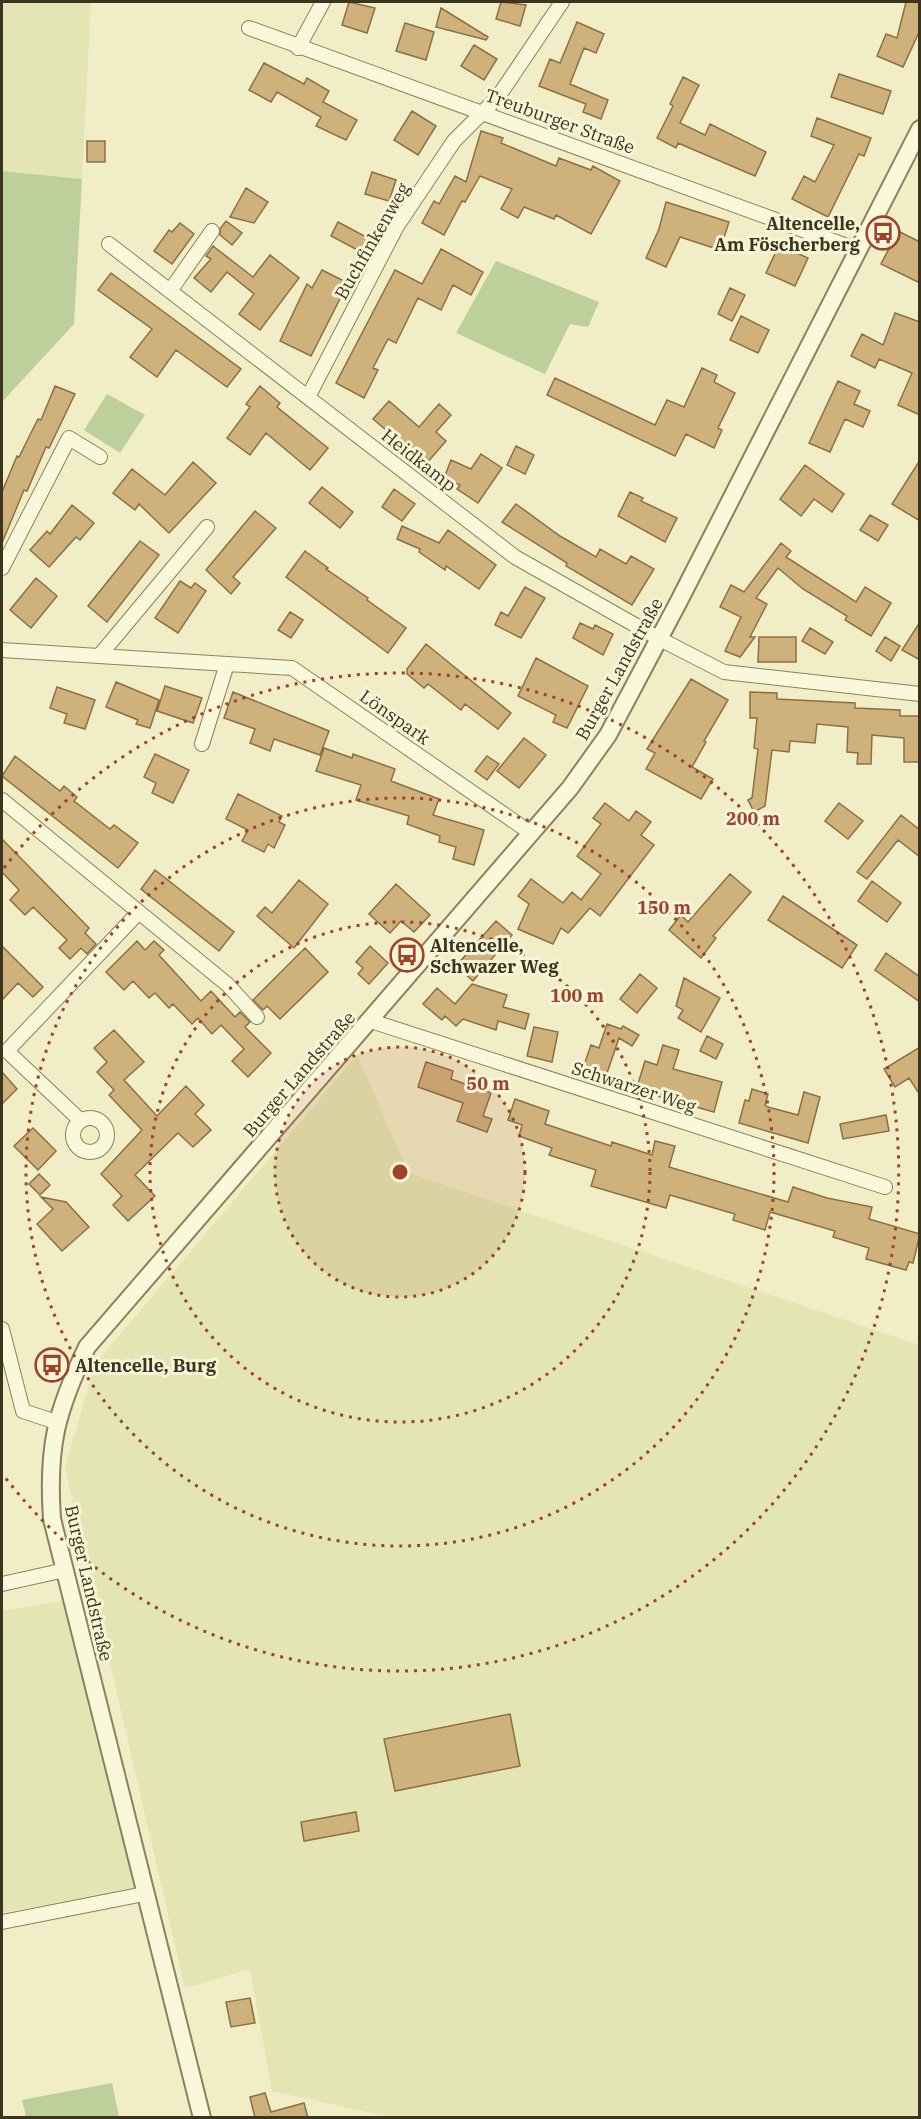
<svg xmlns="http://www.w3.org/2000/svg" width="921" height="2119" font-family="'IBM Plex Serif',serif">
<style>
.farmland{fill:#e3e6b4}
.green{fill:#bdcf9b}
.building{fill:#cfb17c;stroke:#8d7041;stroke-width:1.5}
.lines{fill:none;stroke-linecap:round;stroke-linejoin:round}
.minor-casing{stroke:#8d815c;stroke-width:16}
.tertiary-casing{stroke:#8d815c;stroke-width:20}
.minor{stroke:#faf8db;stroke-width:14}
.tertiary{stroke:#faf8db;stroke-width:16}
.ring{fill:none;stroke:#9e432a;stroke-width:3;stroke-dasharray:3 6}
.labels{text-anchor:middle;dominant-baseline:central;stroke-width:6;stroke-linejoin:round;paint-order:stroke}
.street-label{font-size:18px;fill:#3d3420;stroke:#f7f5d7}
.poi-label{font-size:18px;font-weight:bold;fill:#3d3420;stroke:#f7f5d7;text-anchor:start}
.centre{fill:#9e432a;stroke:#f7f5d7;stroke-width:3}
.ring-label{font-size:18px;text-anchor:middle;font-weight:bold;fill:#9e432a;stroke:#f7f5d7;stroke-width:6;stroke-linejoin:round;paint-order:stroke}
</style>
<rect width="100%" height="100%" fill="#f0edc7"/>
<path class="farmland" d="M2 2H91L82 179 2 171Z
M357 1055 409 1173 919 1345V2117L394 2118 272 2091 250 1969 185 1988 65 1468 95 1364Z
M67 1600 140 1891 2 1912V1611Z"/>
<path class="green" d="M2 171 82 179 74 324 2 402Z
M496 261 599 302 588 327 570 324 545 374 456 333Z
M107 394 145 415 120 453 84 430Z
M112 2083 119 2117H26L22 2100Z"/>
<path class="building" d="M349 2 375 8 367 33 342 25Z
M501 2 526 5 520 26 496 19Z
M906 2H920V30L903 67 877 56 886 34 897 38Z
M441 8 488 37 486 40 436 27Z
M577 22 604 34 596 53 584 48 570 84 608 100 601 119 583 112 586 104 539 86 550 59 560 63Z
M405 23 434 32 426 60 396 51Z
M474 45 497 59 484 80 461 66Z
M264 63 304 84 307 78 329 91 323 102 357 120 346 140 316 126 321 117 277 92 271 102 249 90Z
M839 74 891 91 883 114 831 97Z
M683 77 699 85 680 123 705 135 710 124 766 152 755 176 678 143 676 148 657 138 673 106 670 104Z
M412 111 436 126 418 155 394 140Z
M817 118 871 138 864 156 859 154 828 217 792 199 804 176 815 182 834 145 811 136Z
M481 131 503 138 501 143 556 166 559 158 591 170 593 166 620 181 591 234 556 215 554 219 524 207 518 218 501 209 512 189 480 176 465 202 462 201 444 235 422 223 434 201 439 204 455 176 466 182Z
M87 141H105V162H87Z
M372 172 396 180 389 201 365 194Z
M246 188 268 202 254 223 230 217Z
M666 202 729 222 720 250 680 237 666 267 646 258 659 229Z
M226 221 242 233 232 245 220 235V229Z
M338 222 372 240 365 254 331 236Z
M180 223 194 234 172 264 154 251 169 230 172 232Z
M898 231 920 242V283L881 264Z
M779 245 808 258 795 286 766 273Z
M213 246 253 277 270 255 299 278 260 330 239 314 254 294 227 272 211 292 194 278 211 259 206 256Z
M441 249 483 272 471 295 453 285 441 310 418 298 396 343 388 339 373 368 378 370 364 398 336 383 395 270 422 284Z
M322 270 348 283 311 356 280 341 307 284 312 288Z
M111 273 241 369 227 387 176 350 157 377 130 357 152 329 98 290Z
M730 288 745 295 732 321 718 314Z
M895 313 920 322V415L898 405 912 373 879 359 875 368 851 356 862 334 883 345Z
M741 316 769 330 758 353 730 340Z
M702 368 717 375 714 382 735 393 718 428 722 430 714 448 686 434 675 456 547 395 555 378 655 425 667 400 684 407Z
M838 381 860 391 854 404 870 411 863 427 845 419 830 452 809 443Z
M55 386 75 394 49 448 46 447 27 491 24 490 2 543V492L17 456 19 457 38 419 41 420Z
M260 386 280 403 277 407 328 448 310 470 266 433 250 455 227 438 250 407 246 404Z
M389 401 419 427 439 404 451 415 436 432 446 441 426 464 373 419Z
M516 446 534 455 525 474 507 465Z
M481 454 502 468 478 503 457 489 460 485 444 478 451 460 471 469Z
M920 460V521L892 504Z
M193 462 216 483 169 533 139 504 135 510 113 493 132 469 165 495Z
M805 465 844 494 832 512 814 499 801 516 780 499Z
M322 487 353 512 340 528 309 503Z
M394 489 415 504 402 521 382 507Z
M630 492 643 498 641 501 677 518 665 542 618 516Z
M516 504 560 536 596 557 600 549 626 564 631 556 654 569 632 605 566 566 567 563 502 522Z
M72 505 94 523 80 540 76 537 49 567 30 550 47 531 50 534Z
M255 511 276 528 233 577 240 583 231 594 206 570Z
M870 515 888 525 878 541 860 530Z
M402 526 439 543 448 530 496 565 479 589 446 566 445 570 419 552 420 549 397 539Z
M140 541 159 555 107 622 88 606Z
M781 543 791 551 786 557 856 602 865 587 891 603 871 636 845 620 847 616 803 589 778 568 756 598 767 604 750 637H755L740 657 725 651 741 617 720 607 731 585 744 592Z
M305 551 328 568 326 569 368 598 367 600 406 628 388 653 286 577Z
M36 578 57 596 31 628 10 610Z
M180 581 191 588 195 583 206 591 178 633 155 618Z
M525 587 545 598 521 638 495 625 501 612 508 616Z
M290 612 303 620 291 638 278 630Z
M920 622V660L902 650Z
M580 623 593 629 595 625 613 634 603 655 573 638Z
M810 628 833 642 825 654 802 641Z
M759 637H796V662H758Z
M885 637 900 646 891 661 876 651Z
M426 644 511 713 498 729 465 704 461 710 428 684 424 688 407 674V669Z
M536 658 588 686 567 728 553 722 556 715 518 696Z
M691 679 728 700 704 741 706 742 692 767 713 779 701 799 646 769 655 753 647 749Z
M116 682 159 700 150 728 136 724 138 720 106 707Z
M165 686 202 698 193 723 157 711Z
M57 687 95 700 85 729 64 723 67 714 50 708Z
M233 692 329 731 320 755 274 739 270 751 250 743 255 729 224 718Z
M750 692 777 693V699L855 703V708L900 710V716H920V762H904V738L872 735 871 764H857L858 753 847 752 848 727 817 724 815 743 790 741 789 752 772 750 765 806 754 812 748 800 752 798 758 749 754 748 757 718H750Z
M524 738 546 755 519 788 497 771Z
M324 748 352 758 353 754 395 769 391 781 439 799 433 815 484 830 474 865 453 859 456 847 439 842 440 836 407 824 409 816 356 800 361 785 316 771Z
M155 754 189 770 173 803 152 793 156 783 144 777Z
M15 756 60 791 64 786 77 797 74 801 110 829 114 825 138 843 118 868 2 776Z
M487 756 499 764 487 780 475 771Z
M238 794 282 816 279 822 285 825 274 848 268 844 264 852 242 841 248 830 226 819Z
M605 803 629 821 636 811 651 822 641 835 654 845 600 916 590 908 568 933 561 928 553 944 518 929 529 904 518 896 531 879 563 903 572 892 581 900 601 874 577 856 601 824 593 818Z
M839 803 863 821 848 839 825 821Z
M901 815 920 830V857L898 840 867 879 857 872Z
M2 839 89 928 85 933 96 944 87 954 81 948 70 959 59 948 67 940 33 907 25 915 10 900 19 890 2 872Z
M155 870 234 932 219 951 141 889Z
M730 874 751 892 713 936 716 938 701 958 669 930 681 915 688 922Z
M299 880 328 904 294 948 257 916 265 907 272 913Z
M872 881 901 903 887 922 858 901Z
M396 884 430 915 414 932 401 921 390 933 369 914Z
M783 896 857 945 842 968 768 920Z
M496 921 512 935 473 981 456 966Z
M137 941 145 950 154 941 164 950 159 955 201 1001 211 991 235 1017 240 1012 250 1022 245 1027 271 1053 248 1077 232 1061 244 1049 221 1025 212 1034 198 1018 192 1024 173 1004 169 1008 155 993 149 998 133 981 124 990 106 972Z
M2 946 43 987 33 997 18 983 2 1000Z
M370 946 388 963 369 984 358 974 363 968 356 962Z
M305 948 328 972 280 1019 267 1006 263 1010 253 1000Z
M886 953 920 977V1002L875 970Z
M640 974 657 988 637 1013 620 999Z
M684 978 720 998 701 1032 678 1018 683 1010 676 1006Z
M472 984 507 995 503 1007 529 1014 525 1029 498 1021 496 1030 463 1019 456 1026 445 1016 442 1020 423 1004 437 988 455 1004Z
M607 1024 621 1029 623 1026 639 1035 632 1046 619 1038 606 1076 583 1068 591 1045 599 1048Z
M534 1027 558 1032 552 1062 527 1056Z
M114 1030 144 1062 124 1080 157 1116 186 1086 204 1105 195 1114 211 1130 193 1147 178 1133 135 1175 155 1196 128 1221 113 1205 122 1196 101 1174 142 1130 109 1095 114 1090 97 1072 107 1062 94 1048Z
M707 1036 723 1044 716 1059 700 1051Z
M663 1045 679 1050 673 1069 722 1082 714 1112 636 1090 645 1061 657 1065Z
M920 1047V1095L909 1078 895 1087 884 1069Z
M426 1062 453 1071 451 1079 491 1093 483 1116 492 1119 487 1132 457 1121 463 1103 418 1087Z
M2 1072 17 1089 2 1104Z
M752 1089 768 1094 765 1105 768 1107 798 1115 804 1092 820 1097 808 1143 739 1123 745 1100 749 1101Z
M515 1099 549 1111 545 1124 611 1146 612 1142 652 1155 655 1141 675 1146 669 1167 788 1202 793 1187 827 1198 872 1207 869 1219 920 1234 913 1263 909 1262 906 1270 866 1259 869 1248 833 1237 835 1231 770 1212 765 1230 733 1220 735 1214 670 1195 666 1208 591 1186 596 1170 549 1155 552 1148 519 1136 522 1125 508 1120Z
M886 1115 889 1131 843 1139 840 1124Z
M33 1128 56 1151 38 1170 14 1146Z
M39 1174 50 1185 40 1195 29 1184Z
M41 1197 66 1202 89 1227 62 1251 37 1224 53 1209Z
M510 1714 520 1766 395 1791 384 1739Z
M356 1812 359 1831 304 1841 301 1822Z
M250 1998 255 2023 231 2027 226 2002Z
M265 2093 271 2112 304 2103 308 2118H255L250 2097Z"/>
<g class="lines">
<g class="minor-casing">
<path id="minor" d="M249 28 858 250
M298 48 323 2
M109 244 515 557 658 638 724 672 920 694
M170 291 212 231
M308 397 397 226 454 141 498 97 562 2
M2 568 69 438 100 457
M2 650 292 668 531 833
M100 655 207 527
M202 744 227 664
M2 800 228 985 257 1017
M371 1021 885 1187
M73 1135a17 17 0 1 1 34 0a17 17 0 1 1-34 0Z
M81 1121 7 1051 139 912
M2 1329 23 1411 56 1422
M2 1584 65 1570
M2 1922 144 1894"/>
</g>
<g class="tertiary-casing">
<path id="tertiary" d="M202 2118 52 1519C47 1447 56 1412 87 1347L570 788 608 735 679 601 920 129"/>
</g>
<use href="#minor" class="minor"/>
<use href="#tertiary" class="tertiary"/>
</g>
<circle cx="400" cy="1172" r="125" fill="#9e432a" fill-opacity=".12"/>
<g class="ring">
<circle cx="400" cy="1172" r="125"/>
<circle cx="400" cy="1172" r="250"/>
<circle cx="400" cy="1172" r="374"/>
<path d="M4 868A499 499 0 1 1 4 1476"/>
</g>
<defs>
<g id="bus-ring" transform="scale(1.725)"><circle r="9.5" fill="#f7f5d7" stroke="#9e432a" stroke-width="1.5"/><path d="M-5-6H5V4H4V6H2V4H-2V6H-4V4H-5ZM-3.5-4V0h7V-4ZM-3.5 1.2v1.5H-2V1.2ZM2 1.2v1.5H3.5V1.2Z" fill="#9e432a"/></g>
</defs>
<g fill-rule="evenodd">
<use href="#bus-ring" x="883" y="233"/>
<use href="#bus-ring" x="407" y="955"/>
<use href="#bus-ring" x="52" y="1365"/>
</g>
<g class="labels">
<g class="street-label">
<text transform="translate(560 121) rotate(20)">Treuburger Straße</text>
<text transform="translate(372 241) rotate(-60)">Buchfinkenweg</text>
<text transform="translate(419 460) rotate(38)">Heidkamp</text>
<text transform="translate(619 669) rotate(-61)">Burger Landstraße</text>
<text transform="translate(395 717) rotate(35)">Lönspark</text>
<text transform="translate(299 1074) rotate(-49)">Burger Landstraße</text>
<text transform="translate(634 1087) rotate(18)">Schwarzer Weg</text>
<text transform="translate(89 1583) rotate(77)">Burger Landstraße</text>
</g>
<g class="poi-label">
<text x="860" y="223" text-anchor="end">Altencelle,<tspan x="860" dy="21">Am Föscherberg</tspan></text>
<text x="430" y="945">Altencelle,<tspan x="430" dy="21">Schwazer Weg</tspan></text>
<text x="75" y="1365">Altencelle, Burg</text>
</g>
</g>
<circle cx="400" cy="1172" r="9" class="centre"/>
<g class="ring-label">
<text x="753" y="825">200 m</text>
<text x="664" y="914">150 m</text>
<text x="577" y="1002">100 m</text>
<text x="488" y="1090">50 m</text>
</g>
<rect width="921" height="2119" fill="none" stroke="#3d3420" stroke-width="6"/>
</svg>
